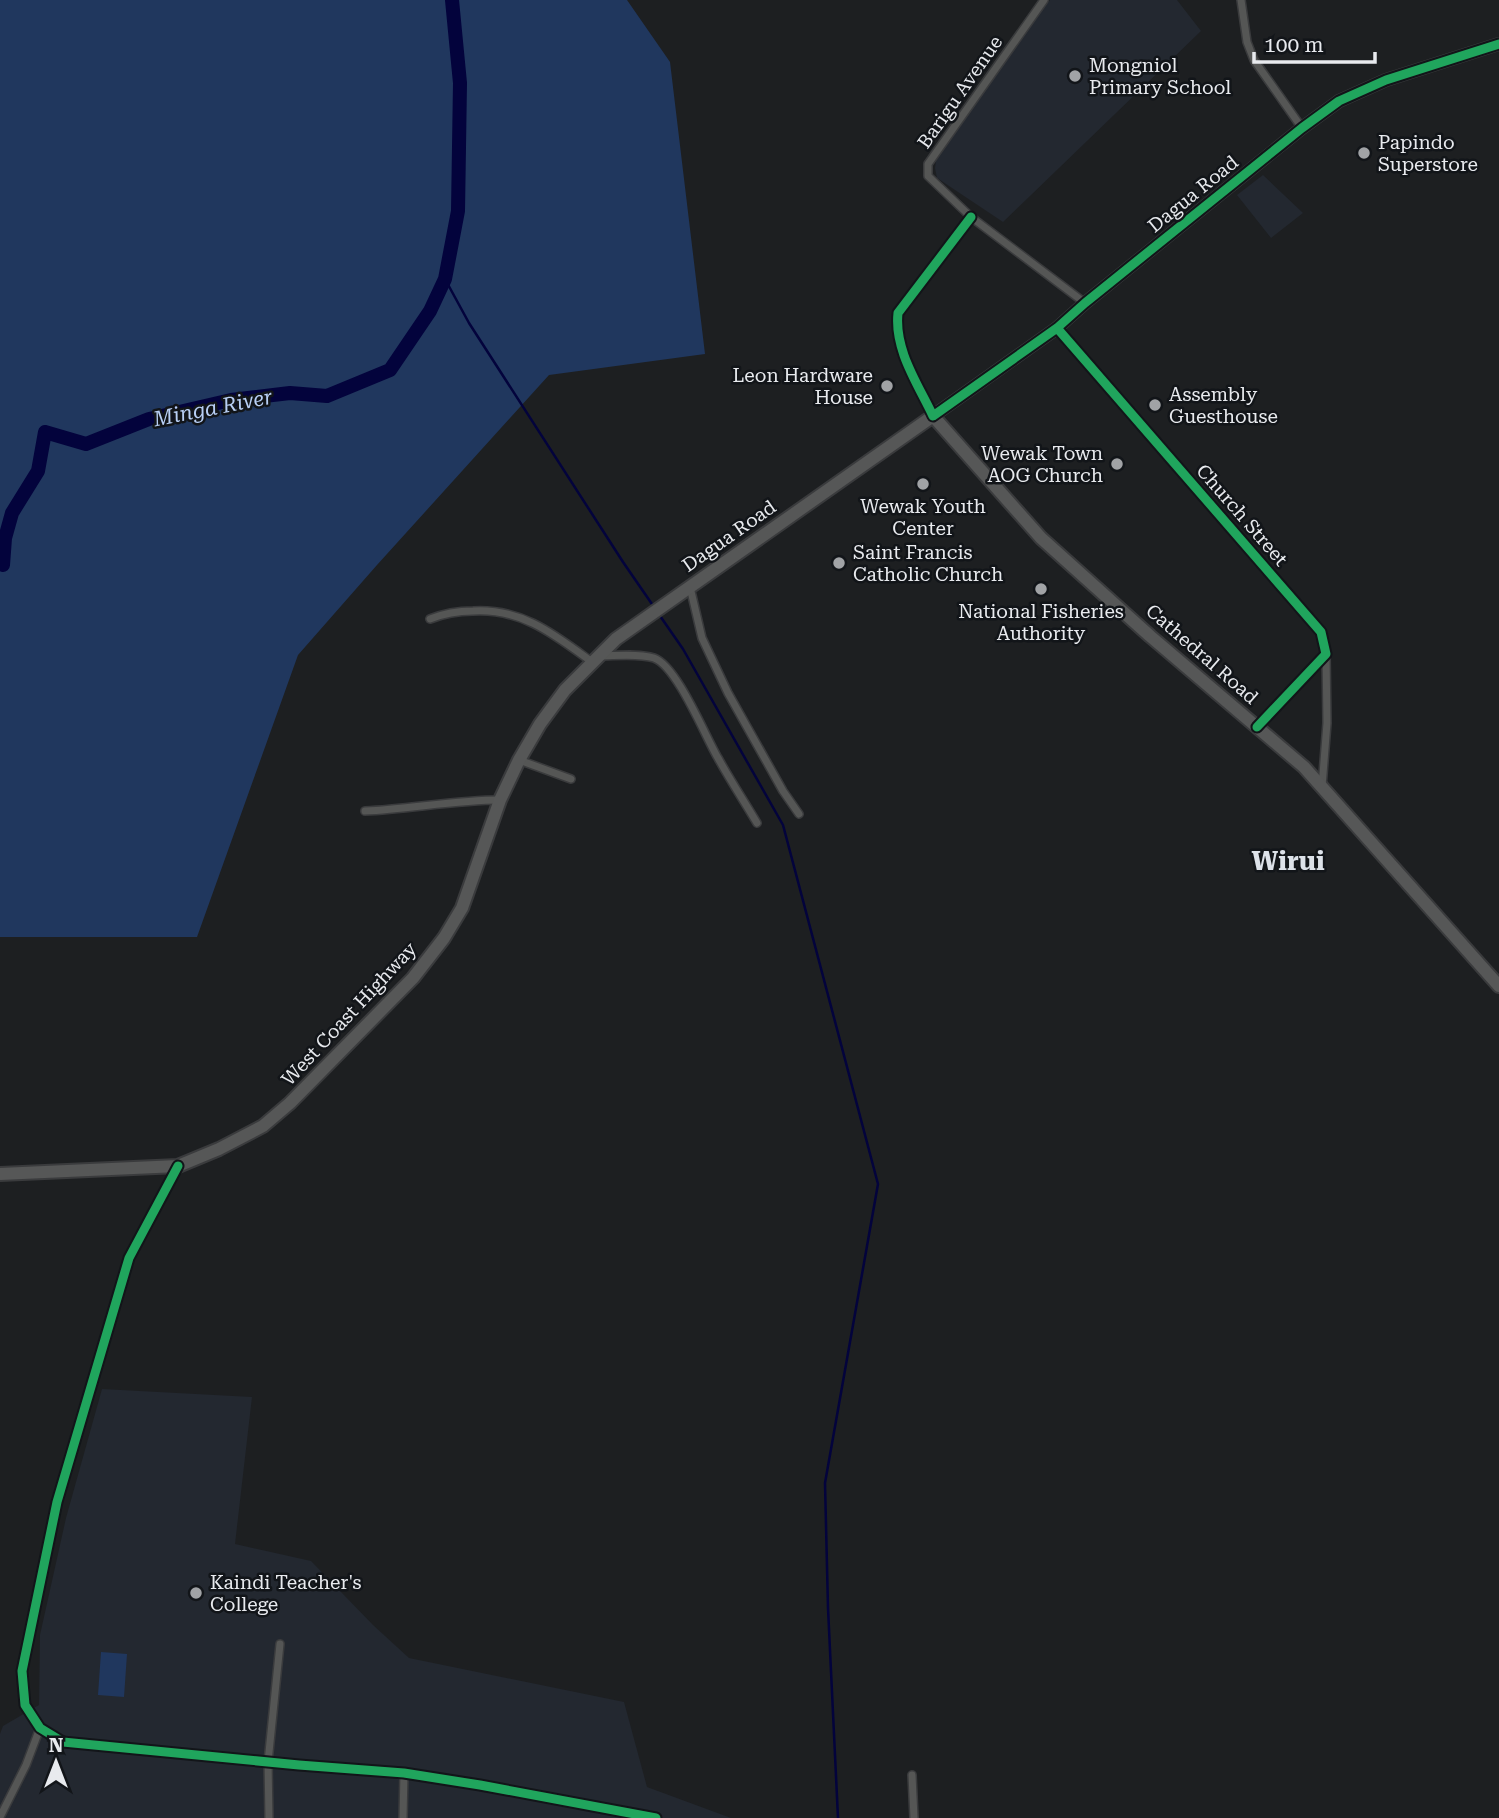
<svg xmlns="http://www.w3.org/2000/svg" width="1499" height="1818" font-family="'Roboto Serif',serif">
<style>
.built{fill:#232830}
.green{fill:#20375e}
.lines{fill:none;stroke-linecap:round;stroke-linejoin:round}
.stream{stroke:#03033c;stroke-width:2.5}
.river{stroke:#03033c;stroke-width:14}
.street-casing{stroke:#3a3b3d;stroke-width:10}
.secondary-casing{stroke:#3a3b3d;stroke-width:14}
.primary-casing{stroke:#3a3b3d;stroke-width:16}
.street{stroke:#555655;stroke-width:7}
.secondary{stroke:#585957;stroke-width:10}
.primary{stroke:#565757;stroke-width:12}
.cycleway-casing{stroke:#121519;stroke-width:13}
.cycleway{stroke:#20a55d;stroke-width:9}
.poi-dot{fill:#a1a3a6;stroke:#121519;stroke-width:2.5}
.labels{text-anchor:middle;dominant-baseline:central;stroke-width:5;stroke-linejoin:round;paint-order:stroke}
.poi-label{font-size:19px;fill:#e8eaee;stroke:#121519;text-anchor:start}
.street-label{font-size:19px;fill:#e8eaee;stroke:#121519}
.water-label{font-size:21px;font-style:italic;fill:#b8cff5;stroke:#121519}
.district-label{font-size:26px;font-weight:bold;fill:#dde2e9;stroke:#121519}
</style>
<rect width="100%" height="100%" fill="#1d1f21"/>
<path class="built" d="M1050 0H1177L1201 31 1003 222 937 178 935 168 936 161 1020 40Z
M1263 175 1303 213 1271 238 1237 195Z
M102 1389 252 1397 235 1544 311 1561 373 1625 409 1658 624 1702 647 1787 731 1818H0V1734L3 1726 39 1705 40 1635 66 1518Z"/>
<path class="green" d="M0 0H627L670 62 705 354 549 375 377 565 298 655 197 937H0Z
M101 1652 127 1654 124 1697 98 1695Z"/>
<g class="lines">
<path class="stream" d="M445 279 469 323 623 562 654 607
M658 613 683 649 783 825 878 1184 825 1483 828 1608 838 1818"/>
<path class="river" d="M3 565 5 538 12 513 38 471 45 432 86 444 149 419 231 400 290 393 327 396 390 370 430 311 445 279 458 211 460 83 452 0"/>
<g class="street-casing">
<path id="street" d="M1044 0 928 164V176L971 217 1085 303
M1241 0 1247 42 1254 60 1302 128
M1057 328 1321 632 1326 654 1257 727
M933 416C918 384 894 350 898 313L971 217
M690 587 702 638 728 693 783 791 799 814
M430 619C445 613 457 611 473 611 522 608 555 635 592 662
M599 656C615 656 638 653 654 658 677 666 705 736 718 758 730 780 744 801 757 823
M519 760 571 779
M1322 787 1327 723 1326 654
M365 811C410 809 455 800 500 800
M178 1166 129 1258 57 1502 22 1671 25 1705 40 1728 63 1742 299 1765 404 1773 480 1785 656 1818
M912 1775 914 1818
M0 1817 26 1765 40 1728
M269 1818 268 1762 280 1644
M403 1818 404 1773"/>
</g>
<g class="secondary-casing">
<path id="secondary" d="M933 416 1057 328 1085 303 1302 128 1339 101 1386 80 1499 44"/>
</g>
<g class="primary-casing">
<path id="primary" d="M0 1174 178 1166 219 1149 263 1126 290 1103 413 978 444 938 462 908 500 800 519 760 540 724 565 690 616 639 933 416 1041 538 1150 636 1304 767 1499 986"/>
</g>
<use href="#street" class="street"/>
<use href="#secondary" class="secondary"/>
<use href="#primary" class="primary"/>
<g class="cycleway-casing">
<path id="cycleway" d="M971 217 898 313C894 350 918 384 933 416L1057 328 1085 303 1302 128 1339 101 1386 80 1499 44
M1057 328 1321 632 1326 654 1257 727
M178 1166 129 1258 57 1502 22 1671 25 1705 40 1728 63 1742 299 1765 404 1773 480 1785 656 1818"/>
</g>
<use href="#cycleway" class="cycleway"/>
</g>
<g class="poi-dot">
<circle cx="1075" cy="76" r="7"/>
<circle cx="1364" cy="153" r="7"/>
<circle cx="887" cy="386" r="7"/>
<circle cx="1155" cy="405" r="7"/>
<circle cx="1117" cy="464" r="7"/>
<circle cx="923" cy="484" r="7"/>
<circle cx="839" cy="563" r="7"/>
<circle cx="1041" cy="589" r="7"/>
<circle cx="196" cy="1593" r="7"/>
</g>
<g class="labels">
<g class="poi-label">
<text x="1089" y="65">Mongniol<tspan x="1089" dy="22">Primary School</tspan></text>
<text x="1378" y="142">Papindo<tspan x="1378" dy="22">Superstore</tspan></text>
<text x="873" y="375" text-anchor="end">Leon Hardware<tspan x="873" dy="22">House</tspan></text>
<text x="1169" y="394">Assembly<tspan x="1169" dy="22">Guesthouse</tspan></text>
<text x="1103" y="453" text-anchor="end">Wewak Town<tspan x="1103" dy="22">AOG Church</tspan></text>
<text x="923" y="506" text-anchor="middle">Wewak Youth<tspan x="923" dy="22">Center</tspan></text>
<text x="853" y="552">Saint Francis<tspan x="853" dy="22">Catholic Church</tspan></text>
<text x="1041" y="611" text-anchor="middle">National Fisheries<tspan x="1041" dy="22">Authority</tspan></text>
<text x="210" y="1582">Kaindi Teacher's<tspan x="210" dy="22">College</tspan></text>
</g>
<g class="street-label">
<text transform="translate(960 92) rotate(-55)">Barigu Avenue</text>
<text transform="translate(1193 194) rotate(-39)">Dagua Road</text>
<text transform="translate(1242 515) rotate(49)">Church Street</text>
<text transform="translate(729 536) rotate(-35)">Dagua Road</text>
<text transform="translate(1202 654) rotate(41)">Cathedral Road</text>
<text transform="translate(349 1014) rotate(-47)">West Coast Highway</text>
</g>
<g class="water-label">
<text transform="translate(213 408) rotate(-11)">Minga River</text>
</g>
<g class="district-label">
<text x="1288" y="861">Wirui</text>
</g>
</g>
<g transform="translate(56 1762)" stroke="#121519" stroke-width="5" paint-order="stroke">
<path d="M0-5L12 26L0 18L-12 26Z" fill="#e8eaee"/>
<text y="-10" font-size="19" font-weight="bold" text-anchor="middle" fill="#e8eaee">N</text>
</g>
<path d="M1254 52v10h121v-10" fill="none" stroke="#e8eaee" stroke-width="3.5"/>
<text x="1264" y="52" font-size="21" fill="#e8eaee" stroke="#121519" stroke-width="5" paint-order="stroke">100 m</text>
</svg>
